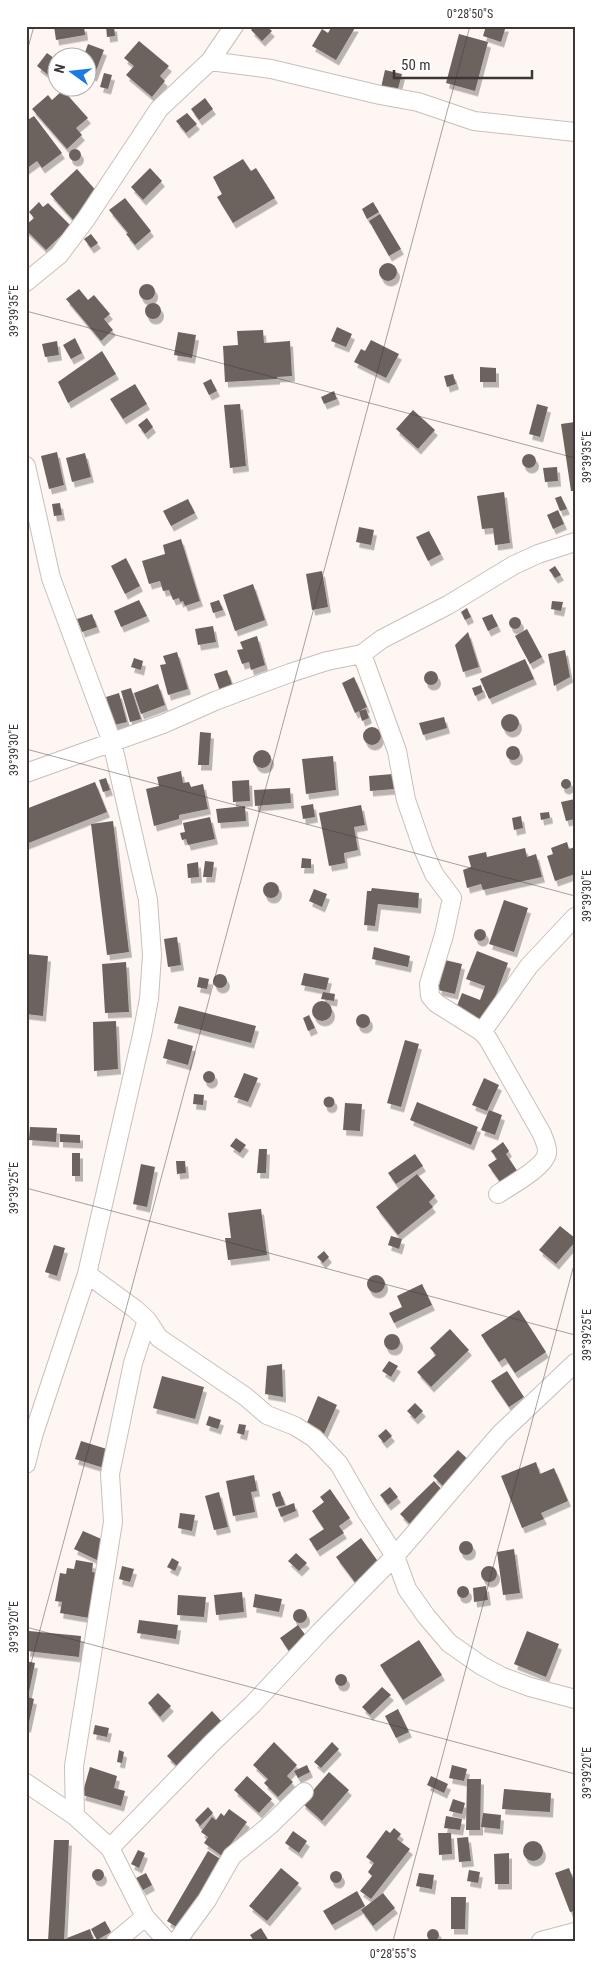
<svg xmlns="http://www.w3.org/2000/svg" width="601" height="1967" font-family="'Roboto Condensed',sans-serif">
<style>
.building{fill:#6c635f;filter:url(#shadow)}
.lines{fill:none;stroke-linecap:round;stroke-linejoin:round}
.street-casing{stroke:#c9bfba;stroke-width:20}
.street{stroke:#fff;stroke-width:18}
.ticks{fill:none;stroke:#3c3736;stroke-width:1;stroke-opacity:0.45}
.neatline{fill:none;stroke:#3c3736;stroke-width:2}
.ticks-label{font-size:12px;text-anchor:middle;fill:#3c3736}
</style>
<defs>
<filter id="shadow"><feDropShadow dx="3" dy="5.5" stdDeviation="0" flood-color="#0004"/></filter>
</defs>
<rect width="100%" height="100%" fill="#fef6f2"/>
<path class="building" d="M54 26H84L85 35 56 40Z
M106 26H114L115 36 107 37Z
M255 26H266L272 31 262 41 251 30Z
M332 26H356L336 60 312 46 322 29 328 33Z
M486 26H506L501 42 483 36Z
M459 34 488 42 475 91 446 83Z
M139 41 169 66 160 76 165 81 152 97 126 75 134 66 124 58Z
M88 44 104 50 94 76 88 74V58H83Z
M47 53 58 61V83L37 66Z
M385 70 402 74 396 96 380 92Z
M104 73 112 75 108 89 100 87Z
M63 90 88 118 76 128 82 135 67 149 32 109 48 95 52 100Z
M205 98 213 109 199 120 191 109Z
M187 113 197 124 186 133 176 121Z
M34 116 62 153 42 168 37 161 26 169V121Z
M69 155a6 6 0 1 1 12 0a6 6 0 1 1-12 0Z
M243 159 251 171 256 168 275 198 233 223 217 197 222 194 213 177Z
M150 168 162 181 143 200 131 187Z
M77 169 99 194 74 221 50 194Z
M125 198 151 231 135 245 126 234 128 233 109 210Z
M39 202 43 207 48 203 71 226 46 250 26 230V225L34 218 29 212Z
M373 202 379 212 367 219 362 209Z
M380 214 401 249 389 256 369 221Z
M91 234 98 243 91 248 84 239Z
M379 272a9 9 0 1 1 18 0a9 9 0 1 1-18 0Z
M139 292a8 8 0 1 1 16 0a8 8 0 1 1-16 0Z
M79 289 88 300 94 295 110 314 104 319 113 330 101 341 66 299Z
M145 311a8 8 0 1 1 16 0a8 8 0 1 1-16 0Z
M337 327 352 334 346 347 331 341Z
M263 330 264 343 290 341 292 376 277 377V379L225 382 223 346 238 345 237 331Z
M178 332 196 335 192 358 174 355Z
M75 338 82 353 71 359 63 345Z
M371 340 399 354 386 378 354 362 361 349 365 351Z
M57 341 59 355 45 357 42 344Z
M102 351 116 374 68 403 58 382Z
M480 367 496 368V382H480Z
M453 374 456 384 447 387 444 376Z
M211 379 217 391 209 395 203 383Z
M135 384 147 404 123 419 110 399Z
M334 391 337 399 324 404 321 397Z
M240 404 246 466 230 468 224 405Z
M537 404 548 407 540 437 529 434Z
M413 410 435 430 418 449 396 429Z
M147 418 153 427 145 434 138 425Z
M575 422V491H571L561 424Z
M57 452 64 485 49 489 41 456Z
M85 453 91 477 72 482 66 458Z
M522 461a7 7 0 1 1 14 0a7 7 0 1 1-14 0Z
M557 467 558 481 545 482 543 468Z
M504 492 510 543 495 545 493 528 482 529 477 496Z
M561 496 567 509 560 511 555 498Z
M188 499 195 513 171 526 163 511Z
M60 503 62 515 54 516 52 504Z
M558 510 564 524 553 529 547 515Z
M359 527 374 530 371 545 356 542Z
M429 531 441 554 428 561 416 537Z
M181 539 200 601 185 606 183 601 180 602 179 598 173 600 169 590 163 591 160 581 149 584 142 561 165 554 163 545Z
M126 558 140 586 125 594 111 566Z
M555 566 561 575 555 578 549 570Z
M322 571 328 607 312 610 306 574Z
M253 584 265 620 235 631 223 595Z
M139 600 147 616 121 627 114 611Z
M219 600 223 610 213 613 210 603Z
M552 601 563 602 561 611 551 609Z
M467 608 471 617 465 620 461 612Z
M92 614 97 627 82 632 77 619Z
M492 614 498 626 488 631 482 618Z
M509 623a6 6 0 1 1 12 0a6 6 0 1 1-12 0Z
M213 626 216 642 198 645 195 629Z
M527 629 542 657 530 664 515 636Z
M468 632 479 667 463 672 455 645Z
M257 636 265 665 251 670 249 662 242 664 237 650 243 649 240 642Z
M565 650 570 677 554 686 548 654Z
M177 652 188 689 168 695 160 665 166 664 163 656Z
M134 658 143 661 141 670 131 667Z
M525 659 534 679 489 699 480 679Z
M227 670 234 690 221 694 214 674Z
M424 678a7 7 0 1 1 14 0a7 7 0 1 1-14 0Z
M354 677 367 707 355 713 342 683Z
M158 684 165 705 141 714 134 693Z
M481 685 483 692 475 696 472 688Z
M131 688 141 719 130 722 121 691Z
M119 693 127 722 114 725 106 697Z
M366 709 369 718 362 721 359 711Z
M501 723a9 9 0 1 1 18 0a9 9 0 1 1-18 0Z
M444 717 447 728 423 735 419 723Z
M363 736a9 9 0 1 1 18 0a9 9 0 1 1-18 0Z
M200 732 211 733 209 765H198Z
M506 753a7 7 0 1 1 14 0a7 7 0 1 1-14 0Z
M253 759a9 9 0 1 1 18 0a9 9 0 1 1-18 0Z
M333 756 336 790 306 794 302 759Z
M181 771 183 783 189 782 191 787 203 784 208 809 179 815V819L154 826 146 789 159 786 157 777Z
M393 774 394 789 370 791 369 776Z
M106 778 110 790 103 792 99 780Z
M561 784a5 5 0 1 1 10 0a5 5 0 1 1-10 0Z
M249 780 250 801 233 802 232 781Z
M95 782 107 812 26 844V809Z
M290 788 291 803 255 806 254 790Z
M575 799V819L566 821 561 802Z
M313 804 315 817 303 819 301 806Z
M361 805 365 825 354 827 358 850 344 853 345 863 329 866 319 813Z
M245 806 246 821 218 823 216 809Z
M549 812 550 818 541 820 540 813Z
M521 816 523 828 514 830 512 818Z
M210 817 215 839 188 845 186 839 182 840 180 833 185 832 183 823Z
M113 821 129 952 107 955 91 824Z
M567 842 569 849 575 847V874L555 881 547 856 553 854 551 848Z
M525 848 527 857 536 854 542 877 483 890 481 884 467 888 463 870 471 867 468 856 486 852 487 857Z
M302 858 311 859V868H301Z
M205 861 214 862 212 877H203Z
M198 862 199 877 188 878 187 864Z
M263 890a8 8 0 1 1 16 0a8 8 0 1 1-16 0Z
M372 888 419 893 418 908 378 904 375 926 364 925 367 891H371Z
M314 889 327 894 322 907 309 901Z
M504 900 528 908 514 952 489 944Z
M474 935a6 6 0 1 1 12 0a6 6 0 1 1-12 0Z
M177 937 181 965 168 967 164 939Z
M374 947 410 956 408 967 372 959Z
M477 951 508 963 486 1022 455 1011 462 993 480 1000 485 986 466 979Z
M27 954 48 956 43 1016 26 1014Z
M445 960 462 964 455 994 438 990Z
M126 962 129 1012 105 1013 102 964Z
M304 973 329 978 326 990 301 985Z
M213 981a7 7 0 1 1 14 0a7 7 0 1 1-14 0Z
M199 977 209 979 207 989 197 987Z
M323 992 335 994 334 1001 321 999Z
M312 1011a10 10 0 1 1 20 0a10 10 0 1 1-20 0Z
M179 1006 256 1026 251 1043 174 1023Z
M356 1021a7 7 0 1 1 14 0a7 7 0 1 1-14 0Z
M309 1015 315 1028 308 1031 303 1018Z
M116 1021 118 1069 94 1071 93 1022Z
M168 1039 193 1046 188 1065 163 1058Z
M405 1040 419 1044 401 1107 387 1103Z
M203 1077a6 6 0 1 1 12 0a6 6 0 1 1-12 0Z
M244 1073 258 1078 248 1102 234 1097Z
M484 1078 499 1085 487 1111 472 1105Z
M194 1094 204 1095 203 1105 193 1104Z
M323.5 1102a5.5 5.5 0 1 1 11 0a5.5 5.5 0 1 1-11 0Z
M417 1102 478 1127 471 1145 410 1120Z
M345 1103 362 1104 360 1131 343 1130Z
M489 1110 502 1115 495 1135 481 1130Z
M30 1127 57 1128 56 1142 29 1140Z
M60 1134 80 1135V1143L60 1142Z
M236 1138 246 1145 240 1153 230 1146Z
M503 1142 509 1151 506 1154 520 1175 503 1186 488 1165 497 1159 491 1151Z
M259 1149H267L266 1173H257Z
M72 1153H80V1176H72Z
M415 1154 423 1166 396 1184 388 1173Z
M176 1161H185L186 1173 177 1174Z
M141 1164 155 1167 147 1207 133 1204Z
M417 1174 435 1196 429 1202 433 1207 398 1235 376 1207Z
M261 1209 267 1255 228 1260 225 1238H231L228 1213Z
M560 1226 575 1238V1242L556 1264 539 1250Z
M391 1236 402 1239 399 1249 388 1245Z
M54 1245 65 1248 57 1276 45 1272Z
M324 1251 329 1257 323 1263 317 1257Z
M367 1284a9 9 0 1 1 18 0a9 9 0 1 1-18 0Z
M422 1284 432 1305 394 1323 389 1313 402 1307 397 1296Z
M519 1310 546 1352 515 1373 505 1358 499 1362 481 1335Z
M450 1329 469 1350 431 1387 417 1372 436 1355 430 1348Z
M384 1342a8 8 0 1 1 16 0a8 8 0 1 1-16 0Z
M389 1361 398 1366 391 1377 382 1371Z
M282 1364 283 1397 265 1394 267 1366Z
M507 1371 524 1397 509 1407 491 1381Z
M162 1376 204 1387 195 1419 153 1408Z
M318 1396 337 1405 324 1434 306 1425Z
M415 1403 423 1411 415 1419 407 1411Z
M209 1416 221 1420 218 1429 206 1425Z
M239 1424 246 1425 244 1435 237 1433Z
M386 1429 392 1436 384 1443 378 1436Z
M81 1441 110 1450 104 1468 75 1459Z
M458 1450 473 1464 447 1490 433 1476Z
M536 1462 540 1474 554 1468 568 1501 541 1513 544 1519 522 1528 501 1476Z
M254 1475 257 1491 251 1492 255 1512 233 1516 226 1481Z
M434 1481 445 1493 411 1525 400 1514Z
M390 1487 398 1497 388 1505 380 1495Z
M330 1489 350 1518 339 1526 344 1533 317 1551 309 1539 324 1529 312 1511 324 1502 320 1497Z
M280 1491 285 1505 276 1507 272 1494Z
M219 1492 228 1527 214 1530 205 1496Z
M294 1503 296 1511 281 1517 278 1509Z
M180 1513 195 1515 192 1531 178 1528Z
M83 1531 106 1541 97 1560 74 1549Z
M361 1538 382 1567 357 1585 336 1557Z
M459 1548a7 7 0 1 1 14 0a7 7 0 1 1-14 0Z
M514 1549 520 1593 503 1595 497 1552Z
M296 1553 307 1563 299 1571 288 1561Z
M172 1558 179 1562 175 1571 167 1567Z
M76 1560 93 1563 92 1572 97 1573 89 1618 60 1613 62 1602 55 1601 60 1573 66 1574 67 1568 74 1569Z
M481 1574a8 8 0 1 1 16 0a8 8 0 1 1-16 0Z
M122 1566 134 1569 130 1582 119 1579Z
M457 1592a6 6 0 1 1 12 0a6 6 0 1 1-12 0Z
M486 1586 488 1600 474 1602 473 1588Z
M242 1592 244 1612 216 1615 214 1595Z
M255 1594 282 1599 279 1612 253 1607Z
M178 1595 206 1597 204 1617 177 1615Z
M293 1616a7 7 0 1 1 14 0a7 7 0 1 1-14 0Z
M139 1620 178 1625 176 1639 137 1633Z
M298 1625 307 1637 289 1651 280 1638Z
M29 1631 81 1636 79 1657 27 1651Z
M527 1631 559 1644 546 1677 514 1664Z
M419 1640 442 1675 403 1700 380 1665Z
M26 1661 35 1663 28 1697 34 1699 28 1727H26Z
M335 1680a6 6 0 1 1 12 0a6 6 0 1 1-12 0Z
M382 1687 391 1695 370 1715 362 1707Z
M158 1693 171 1706 160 1717 148 1703Z
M398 1709 409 1732 396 1738 385 1716Z
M212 1711 223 1723 178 1767 167 1756Z
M95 1725 109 1728 107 1737 93 1734Z
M274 1742 297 1765 287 1776 293 1782 278 1797 264 1783 268 1779 253 1765Z
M332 1742 339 1749 321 1768 314 1762Z
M119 1750 124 1752 122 1763 117 1762Z
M307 1765 310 1772 298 1778 294 1771Z
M452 1765 467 1769 464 1781 449 1778Z
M90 1767 117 1776 114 1788 125 1791 121 1806 82 1795Z
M329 1772 349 1790 322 1821 302 1803Z
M247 1776 272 1799 259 1813 234 1790Z
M431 1776 448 1784 444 1793 427 1785Z
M467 1779H481L480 1830H466Z
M504 1789 551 1793 550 1812 502 1809Z
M453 1799 465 1803 462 1814 449 1811Z
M208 1807 213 1813 200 1826 195 1820Z
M229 1809 247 1822 222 1856 204 1843 208 1837 201 1832 212 1817 216 1820 221 1813 224 1816Z
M483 1813 501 1815 500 1829 481 1827Z
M446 1816 462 1819 460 1830 444 1828Z
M394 1828 401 1834 397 1839 410 1849 371 1899 360 1891 372 1876 368 1872 374 1863 366 1857 386 1830 390 1833Z
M293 1831 307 1841 299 1853 285 1843Z
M438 1833H451L452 1854 439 1855Z
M468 1837 471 1861 459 1862 457 1838Z
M54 1840H69L64 1941H48Z
M523 1851a10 10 0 1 1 20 0a10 10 0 1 1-20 0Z
M138 1850 145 1853 139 1868 131 1864Z
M208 1851 222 1860 181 1930 167 1921Z
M509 1853V1884H495L494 1854Z
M281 1868 299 1883 267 1921 249 1906Z
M569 1868 575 1884V1911L570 1912 555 1873Z
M92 1875a6 6 0 1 1 12 0a6 6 0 1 1-12 0Z
M469 1870 480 1872 478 1883 467 1881Z
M330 1877a6 6 0 1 1 12 0a6 6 0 1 1-12 0Z
M146 1873 152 1885 143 1890 136 1878Z
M419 1873 434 1875 432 1889 416 1886Z
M357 1891 365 1906 332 1925 323 1911Z
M383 1893 395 1908 373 1926 361 1910Z
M451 1897H466L465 1929H451Z
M105 1921 111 1932 97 1940 91 1929Z
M261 1928 269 1941H254L250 1935Z
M90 1929 94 1941H68L67 1938Z
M427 1935a6 6 0 1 1 12 0a6 6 0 1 1-12 0Z"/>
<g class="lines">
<g class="street-casing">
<path id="street" d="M210 61 271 69 380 95 418 102 474 121 575 132
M26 282 59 255 86 219 159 109 210 61 234 26
M26 466 51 578 112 742 148 900 152 955 149 999 142 1035 87 1274 33 1436 26 1464
M362 654 397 751 406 800 423 849 434 874 452 898 444 935 429 984 430 996 436 1003 482 1032 488 1039 542 1134C544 1140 548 1147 547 1153 545 1167 510 1186 498 1194
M26 773 163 724 215 701 290 673 327 661 362 654 382 639 448 605 514 565 538 554 575 542
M482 1032 529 966 575 917
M87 1274 135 1309 147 1320 159 1338 246 1397 267 1415 295 1426 314 1438 339 1464 366 1511 395 1556 407 1589 426 1616 449 1643 482 1666 503 1677 530 1687 575 1699
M26 1783 75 1816 110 1848 145 1917 167 1941
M75 1816 74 1766 113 1522 110 1474 133 1363 147 1320
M110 1848 213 1742 253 1704 320 1632 395 1556 500 1434 575 1363
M116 1941 145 1917
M177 1941 207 1900 232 1856 269 1826 304 1792
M541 1941 575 1932"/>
</g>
<use href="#street" class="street"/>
</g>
<path class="ticks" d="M26 55 34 26M26 311 575 458M26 749 575 896M26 1188 575 1335M26 1627 575 1774M26 1682 470 26M393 1941 575 1261"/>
<rect width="601" height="1967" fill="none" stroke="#ffffff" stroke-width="55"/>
<g transform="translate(72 72) rotate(285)"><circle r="24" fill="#ffffff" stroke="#b1afaf"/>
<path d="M0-4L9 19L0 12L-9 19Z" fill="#1c7ae3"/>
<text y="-8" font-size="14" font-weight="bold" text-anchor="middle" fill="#3c3736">N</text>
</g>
<path d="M394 70v8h138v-8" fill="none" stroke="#3c3736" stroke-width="2.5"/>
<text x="401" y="70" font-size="15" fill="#3c3736" stroke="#ffffff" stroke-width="4" paint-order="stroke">50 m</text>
<rect x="28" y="28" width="546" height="1912" class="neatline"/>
<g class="ticks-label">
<text x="470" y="18">0°28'50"S</text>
<text transform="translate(14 311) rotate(-90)" y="4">39°39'35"E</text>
<text transform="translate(587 457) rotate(-90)" y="4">39°39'35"E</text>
<text transform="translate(14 750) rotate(-90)" y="4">39°39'30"E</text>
<text transform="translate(587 896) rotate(-90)" y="4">39°39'30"E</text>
<text transform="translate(14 1188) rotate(-90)" y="4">39°39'25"E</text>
<text transform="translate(587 1335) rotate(-90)" y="4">39°39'25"E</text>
<text transform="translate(14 1627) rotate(-90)" y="4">39°39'20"E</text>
<text transform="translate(587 1773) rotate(-90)" y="4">39°39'20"E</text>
<text x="393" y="1958">0°28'55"S</text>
</g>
</svg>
